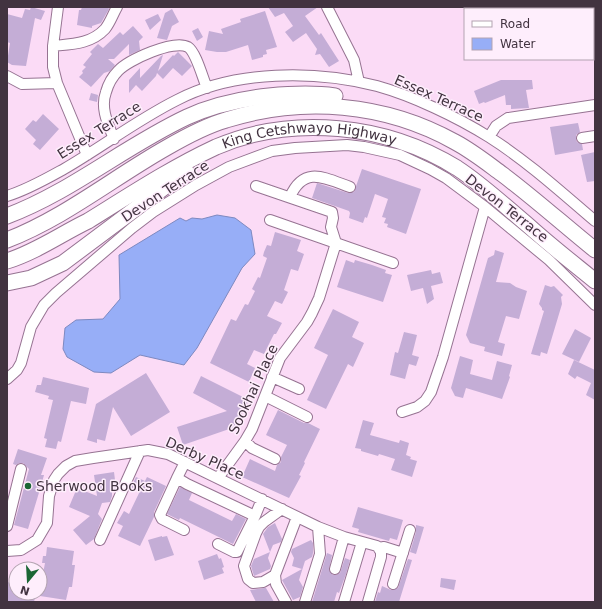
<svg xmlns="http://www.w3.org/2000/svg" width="602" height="609" font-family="'DejaVu Sans',sans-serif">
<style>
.water{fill:#97aef7;stroke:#7e89c0}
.building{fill:#c4add6}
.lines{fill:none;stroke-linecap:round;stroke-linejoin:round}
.minor-casing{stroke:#967392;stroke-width:12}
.highway-casing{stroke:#967392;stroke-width:17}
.minor{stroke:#fff;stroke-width:10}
.highway{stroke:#fff;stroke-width:15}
.poi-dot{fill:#1b6635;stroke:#feeefc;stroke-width:1.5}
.labels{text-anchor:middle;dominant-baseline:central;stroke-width:3;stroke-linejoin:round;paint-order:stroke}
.street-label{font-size:14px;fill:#423340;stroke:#feeefc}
.poi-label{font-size:14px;fill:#423340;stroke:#feeefc;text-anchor:start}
</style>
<rect width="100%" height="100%" fill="#fbdbf6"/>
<path class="water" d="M217 215 235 218 251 230 255 254 242 268 197 348 184 365 140 355 111 373 94 372 67 357 63 349 65 328 76 320 103 319 120 299 119 255 180 218 186 221 192 218 202 219Z"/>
<path class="building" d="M31 7 45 11 41 20 35 18 26 66 12 65 7 62 10 43 7 42V14L22 18 25 9 30 10Z
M82 7H108L109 9 101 23 92 26V28L77 25 79 10H81Z
M268 7H318L305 16 319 35 321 33 339 61 329 67 320 54 315 55 317 49 306 33 293 42 285 32 293 26 284 13 275 17Z
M172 9 179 22 172 26 167 40 157 38 165 13Z
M265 11 277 47 266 50 267 54 263 55V57L252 60 248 45 226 52H217L205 50 209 31 223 34 221 29 241 22 240 19Z
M158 14 161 20 150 30 145 20Z
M133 26 143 37 139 41 140 50 129 55V44L114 59H108L115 65 110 71 104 73 91 87 79 77 83 73 82 71 86 67 83 65 92 54 90 52 98 44 103 48 120 32 123 35Z
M198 28 203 37 197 41 192 31Z
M178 52 192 66 182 76 173 68 163 79 157 73 156 76 142 91 136 85 129 93V80L140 68V78L161 56 163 55 158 71 173 55 174 56Z
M501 80H532L533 89 526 90 529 108 511 109V105H506L505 95 485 103 484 102 479 104 474 91Z
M91 93 98 95 97 102 89 100Z
M43 114 59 129 40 150 33 144 36 140 25 129 33 120 36 122Z
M578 123 580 132 576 135V139L577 142 582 144 583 150 555 155 550 127Z
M595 152V181L587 182 581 155Z
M362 169 421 189 406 234 387 227 388 224 384 223 386 218 382 217 388 199 375 194 367 218 365 217 363 223 349 218 350 213 349 211 312 198 317 183 348 193 354 192Z
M275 232 301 240 297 251 304 254 298 271 291 269 284 290 288 292 282 304 275 301 267 316 282 323 276 334H274L264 354 254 350 247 364 255 368 249 382 210 363 231 319 236 321 245 304 248 305 255 291 252 289 258 277 260 278 267 258 263 256 264 252 267 245 271 246Z
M495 250 504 253 496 282 510 283 516 287 527 291 519 319 506 316 498 342 505 344 502 356 484 351 485 347 470 343 466 335 488 258 494 255Z
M346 260 354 263 355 260 372 265 386 270 385 273 392 275 383 302 337 287Z
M431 270 432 274 440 272 443 283 431 286 434 299 427 304 423 288 411 291 407 275Z
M545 285 551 287 554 286 563 295 561 297 562 304 547 354 541 352 540 356 531 354 544 311 542 310V308L539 304Z
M333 309 359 322 352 337 364 343 353 367 348 364 326 409 307 400 328 355 314 348Z
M575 329 591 338 579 362 562 354Z
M404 332 417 335 412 355 419 357 416 366 409 364 405 379 390 375 395 352 398 353Z
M460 356 473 360 470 374 492 380 497 361 512 365 509 376 510 377 502 399 466 388 463 398 455 396 451 388Z
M574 360 595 370V400L586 395 591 383 577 376 575 379 568 374Z
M146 373 170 412 131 436 113 407 105 441 97 439V443L87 440 96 404Z
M201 376 249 400 235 427 183 445 177 427 227 411 193 393Z
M43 377 89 388 86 404 71 401 61 442 58 441 56 449 45 447 47 439 44 438 53 400 48 399 49 396 35 392 37 385H41Z
M278 410 304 423H308L320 429 304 462 305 463 299 475 301 476 289 498 242 477 250 459 275 471 277 465 281 462V457L287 445 266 435Z
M363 420 374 423 370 435 399 443 400 440 409 443 406 455 411 457 410 459 417 461 412 477 391 470 395 459 379 454 378 456 361 451V449L355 448Z
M18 449 47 458 41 475H44L41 486 28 529 14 525 29 469 23 463H19L16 465 13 464Z
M114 472 116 488 115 492H112V496L110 502 102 503 98 514 102 519 94 539 86 545 73 530 90 516 69 507 77 488 97 496 94 475Z
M136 477 145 481 147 477 166 486 154 512V517L140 546 118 536 123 526 117 523 124 511 129 514 140 491 131 487Z
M180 487 192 493 189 500 232 521 236 514 246 519 233 544 180 518 179 520 167 514Z
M358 507 403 520 397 540 390 538 389 541 358 532 359 529 352 527Z
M275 523 282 539 281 542 273 545 270 552 263 534 268 527Z
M416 525 424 527 416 554 410 552 416 532Z
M162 536V537L167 536 174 555 155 561 148 540Z
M311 540 313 543V553L312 557 305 561 299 580 303 587 300 597 293 600 282 580 302 569 292 566 294 558 291 552 292 549Z
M47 547 74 551 72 565H75L72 587H69L66 600 40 596V579H42L45 563H42L43 556H46Z
M270 552 268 558 271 566 270 569 254 576 251 566 254 559Z
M327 553 332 555 329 570 333 575H336L340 573 345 558 350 560 346 574 339 593 337 592 334 602H312Z
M217 554 219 559 221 558 224 567 222 568 224 573 204 580 198 561Z
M408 559 412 560 399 602H375L378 592 380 593 382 586 391 590 398 588Z
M441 578 456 580 454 590 440 587Z
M7 582 16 584V593H36L34 602H7Z
M264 588H266L274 602H256L250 590Z"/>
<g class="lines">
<g class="minor-casing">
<path id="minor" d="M58 7 53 46V67L57 83 87 155
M327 7 354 60 359 82
M53 46C72 44 91 44 105 29 110 23 113 14 117 7
M7 76 22 84 57 83
M489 137 496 126 508 118 595 105
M582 138 595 136
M114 139C108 124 100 108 106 92 108 85 113 76 118 71 128 60 174 39 188 47 196 52 203 79 207 88
M256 186 332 212 333 218 331 227 336 243
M7 196C27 190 46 179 64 169 102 147 137 120 177 100 235 70 315 70 377 86 413 96 457 117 489 137 527 161 561 192 595 221
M290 197C304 165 325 178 350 187
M270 220 393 263
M272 377 299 389
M7 379 17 370 21 363 31 327 44 305 56 293 132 228 153 212 196 185 229 167 272 151 295 148 347 145 364 147 400 155 430 169 446 178 485 207 549 260 595 305
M265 396 307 417
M402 412 417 407 425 401 431 392 443 357 485 207
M245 441 252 448 275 459
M185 462 177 478 187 484 255 516 262 499
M177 478 160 515 162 519 184 530
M218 478 245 441 252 429 280 358 307 322 312 313 319 298 336 243
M7 526 21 469
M100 540 140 451
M218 544 234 552H237L255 516
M379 548 384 547 403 553
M7 551 21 550 37 540 47 523 49 496 54 480 58 474 66 466 75 461 93 458 148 450 168 454 318 527 344 537 377 546 381 552V557L368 602
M335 569 344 537
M275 575 263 582 253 583 248 579 244 566 256 533 259 527 264 522 282 509
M393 584 410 530
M286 602 276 584 275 575 297 517
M305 602 320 554 318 527
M344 602 362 542"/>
</g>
<g class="highway-casing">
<g id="highway">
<path d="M7 216C71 192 125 146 187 117 213 105 241 99 269 96 290 94 314 93 335 96"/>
<path d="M7 240C64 218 113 178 166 148 185 137 205 126 226 120 303 96 385 103 455 142 472 151 487 163 502 174 534 198 564 225 595 250"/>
<path id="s1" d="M7 261C36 252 61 234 88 221 130 195 171 168 216 147 293 114 386 124 457 168 483 185 506 207 530 227 551 246 573 263 595 281"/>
<path d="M7 283 31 278 63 263 186 171"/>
</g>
</g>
<use href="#minor" class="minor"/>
<use href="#highway" class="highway"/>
</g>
<circle class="poi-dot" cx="28" cy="486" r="4"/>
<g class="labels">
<g class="street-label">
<text transform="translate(439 98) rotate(24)">Essex Terrace</text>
<text transform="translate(99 130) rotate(-32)">Essex Terrace</text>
<text stroke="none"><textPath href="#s1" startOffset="334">King Cetshwayo Highway</textPath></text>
<text transform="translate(165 191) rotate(-33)">Devon Terrace</text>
<text transform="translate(507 208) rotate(38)">Devon Terrace</text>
<text transform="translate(253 389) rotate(-65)">Sookhai Place</text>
<text transform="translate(205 458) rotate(24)">Derby Place</text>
</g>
<g class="poi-label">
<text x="36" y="486">Sherwood Books</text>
</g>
</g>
<rect width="602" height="609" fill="none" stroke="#423340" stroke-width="16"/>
<rect x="464" y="8" width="130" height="52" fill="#feeefc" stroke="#b3a3b1"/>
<rect x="472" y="21" width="20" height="6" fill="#ffffff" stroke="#b3a3b1"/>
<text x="500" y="28" font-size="12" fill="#423340">Road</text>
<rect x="472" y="38" width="20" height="12" fill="#97aef7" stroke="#b3a3b1"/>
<text x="500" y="48" font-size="12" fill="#423340">Water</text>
<g transform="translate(28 581) rotate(198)"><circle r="19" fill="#feeefc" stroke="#b3a3b1"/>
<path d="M0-3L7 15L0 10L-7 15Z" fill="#1b6635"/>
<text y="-6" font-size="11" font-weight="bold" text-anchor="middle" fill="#423340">N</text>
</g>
</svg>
